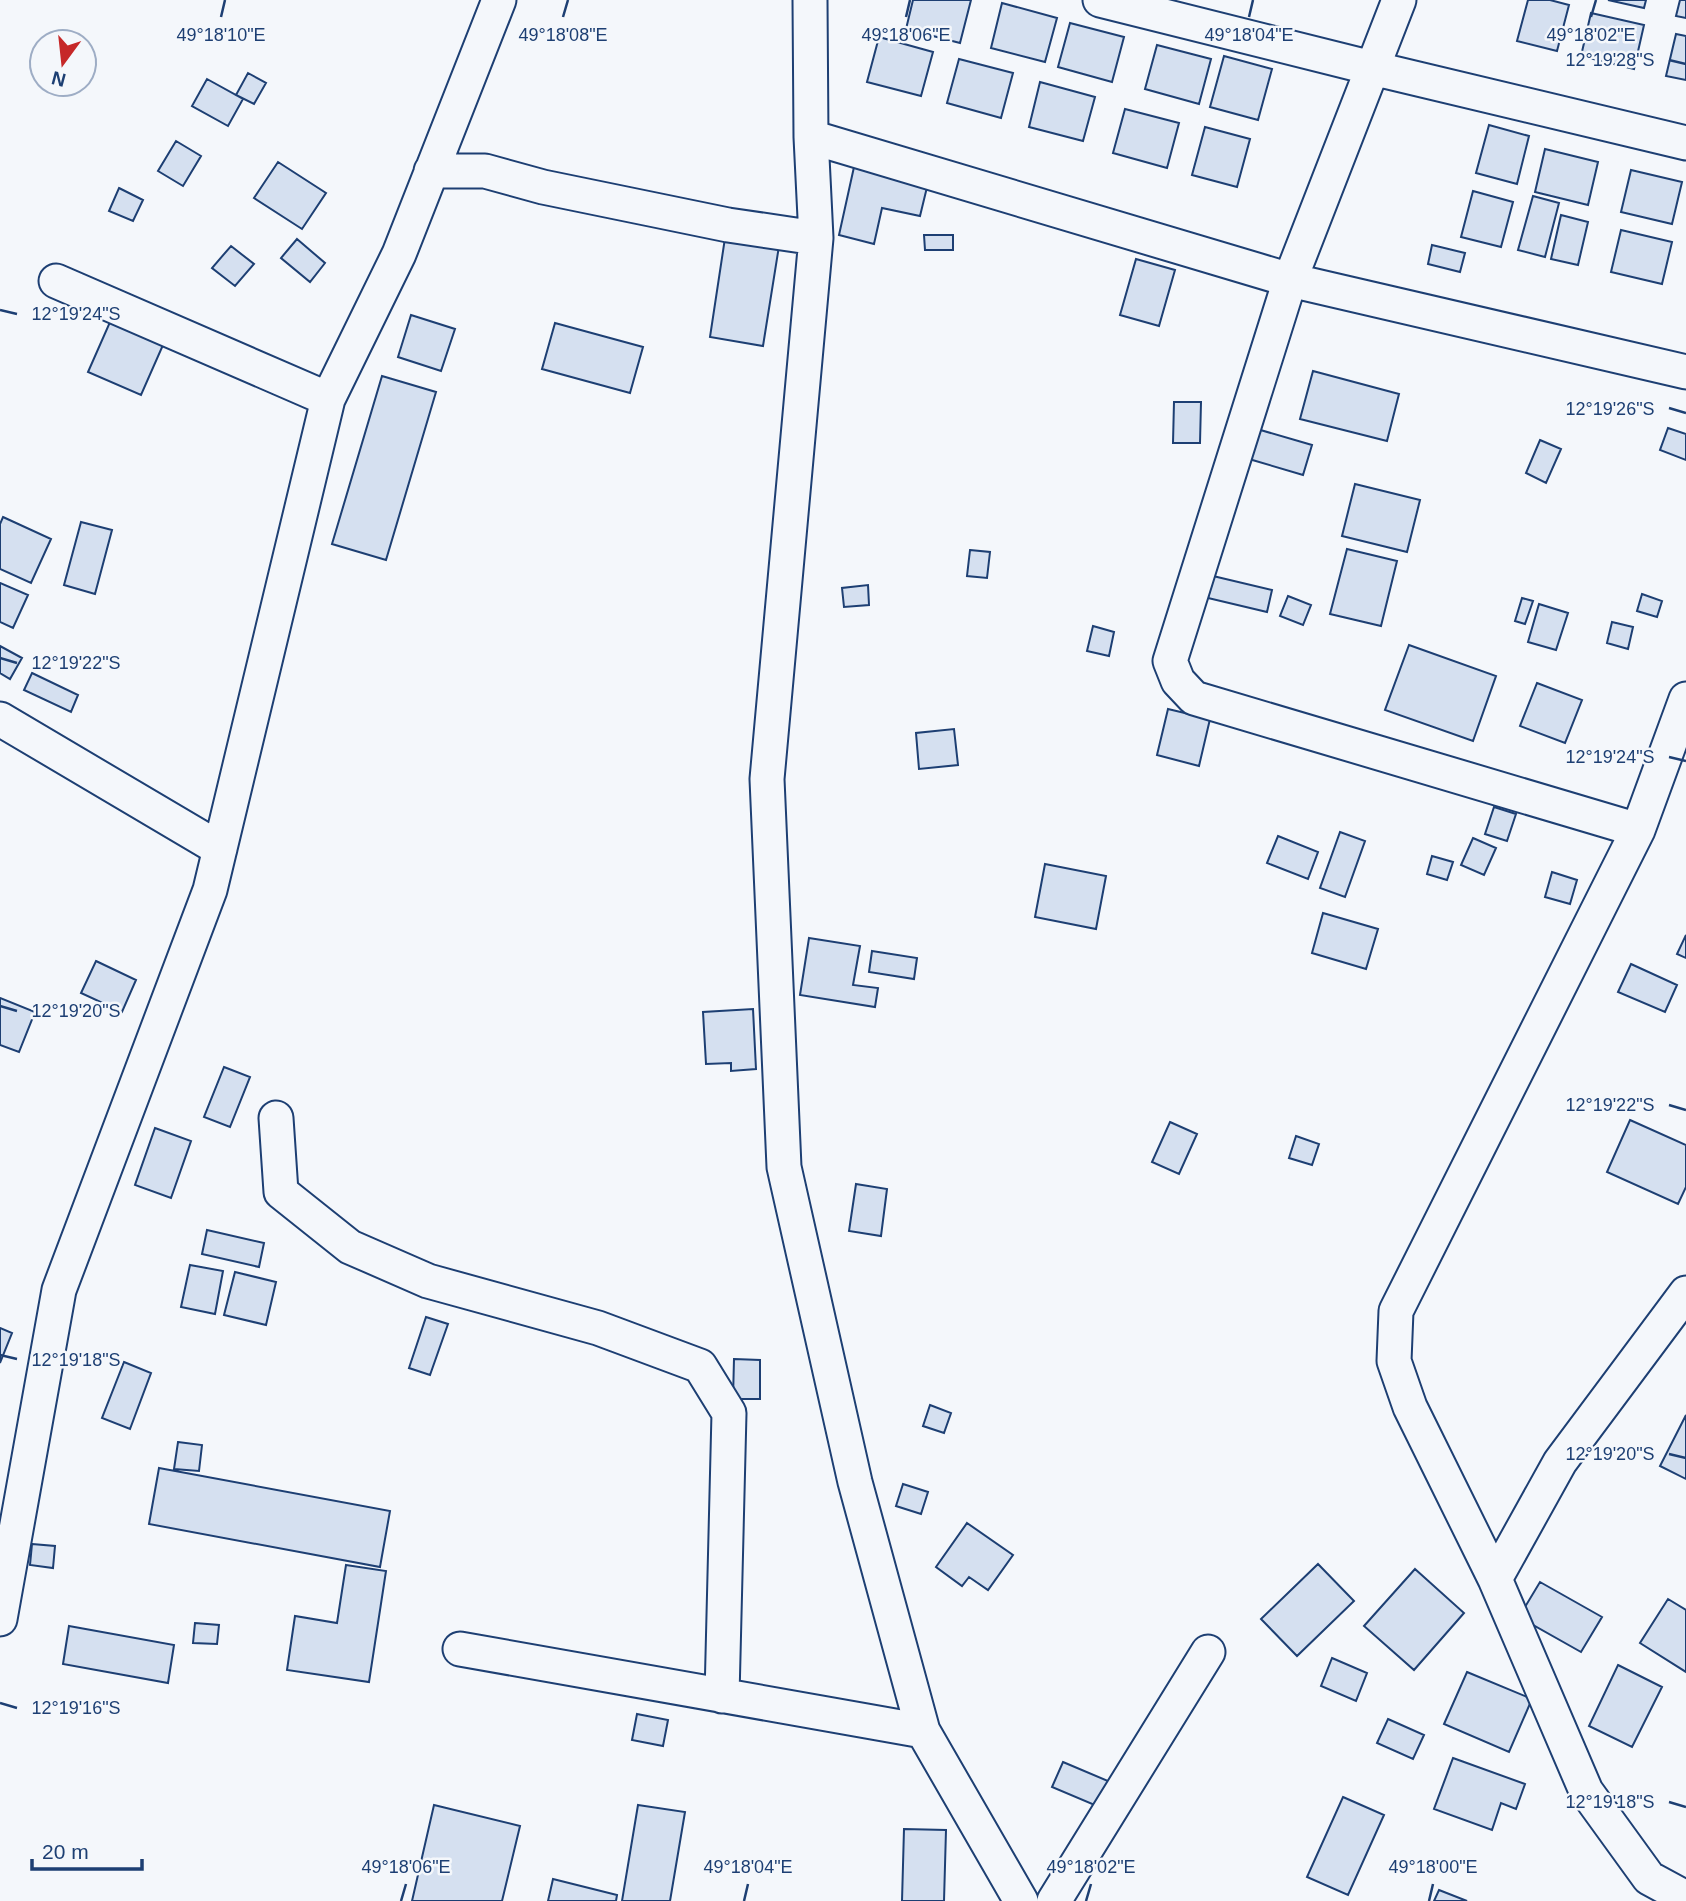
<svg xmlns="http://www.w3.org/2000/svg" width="1686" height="1901" font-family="Arial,sans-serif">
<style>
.building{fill:#d5e0f0;stroke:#1d3f73;stroke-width:2}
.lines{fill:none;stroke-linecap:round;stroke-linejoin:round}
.street-casing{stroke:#1d3f73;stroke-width:37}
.street{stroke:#f4f7fb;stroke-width:33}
.ticks{fill:none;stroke:#1d3f73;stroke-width:2.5}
.ticks-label{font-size:18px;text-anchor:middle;fill:#1d3f73;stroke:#f4f7fb;stroke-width:5;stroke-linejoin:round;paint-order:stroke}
</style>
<rect width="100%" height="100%" fill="#f4f7fb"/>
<path class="building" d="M913 0H971L960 43 906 29Z
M1528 0H1550L1569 5 1557 51 1517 41Z
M1608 0H1646L1644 8Z
M1680 0H1686V18L1676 16Z
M1002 3 1057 18 1045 62 991 48Z
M1591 13 1644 25 1634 69 1581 56Z
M1070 23 1124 37 1112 82 1058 67Z
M1676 34 1686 36V80L1666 76Z
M879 37 933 52 921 96 867 82Z
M1157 45 1211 59 1199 104 1145 89Z
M1224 56 1272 69 1258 120 1210 107Z
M959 59 1013 73 1001 118 947 103Z
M248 73 266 83 254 104 236 95Z
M207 79 243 99 228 126 192 106Z
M1040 82 1095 97 1083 141 1029 127Z
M1125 109 1179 123 1167 168 1113 153Z
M1489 125 1529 136 1517 184 1476 173Z
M1205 127 1250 139 1237 187 1192 175Z
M176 141 201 156 183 186 158 171Z
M1545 149 1598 162 1588 205 1535 192Z
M278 162 326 193 302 229 254 198Z
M854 167 928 183 920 216 882 208 874 244 839 235Z
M1631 170 1682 182 1672 224 1621 212Z
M119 188 143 200 133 221 109 211Z
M1473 191 1513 202 1501 247 1461 237Z
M1533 196 1559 203 1545 257 1518 250Z
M1561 215 1588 222 1578 265 1551 259Z
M1621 230 1672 242 1662 284 1611 272Z
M924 235H953V250H925Z
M725 238 779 246 763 346 710 337Z
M297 239 325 263 310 282 281 258Z
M1432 245 1465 253 1460 272 1428 264Z
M231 246 254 264 235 286 212 268Z
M1136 259 1175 270 1159 326 1120 315Z
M411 315 455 329 441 371 398 357Z
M110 322 163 345 141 395 88 372Z
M555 323 643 347 630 393 542 369Z
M1313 371 1399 394 1387 441 1300 419Z
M382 376 436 392 386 560 332 544Z
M1174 402H1201L1200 443H1173Z
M1668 428 1686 434V460L1660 450Z
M1257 429 1312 445 1303 475 1249 459Z
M1540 440 1561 449 1546 483 1526 473Z
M1355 484 1420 500 1407 552 1342 536Z
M3 517 51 539 31 583 0 569V524Z
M81 522 112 530 95 594 64 585Z
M1347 549 1397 561 1381 626 1330 614Z
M970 550 990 552 987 578 967 576Z
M1213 576 1272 590 1267 612 1208 598Z
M0 583 28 595 13 628 0 622Z
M868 585 869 605 844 607 842 588Z
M1642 594 1662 601 1657 617 1637 611Z
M1288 596 1311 605 1303 625 1280 616Z
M1522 598 1533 601 1525 624 1515 621Z
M1539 604 1568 613 1556 650 1528 642Z
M1612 622 1633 627 1628 649 1607 643Z
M1093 626 1114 632 1109 656 1087 651Z
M1409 645 1496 676 1473 741 1385 710Z
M0 646 22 658 10 679 0 673Z
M32 673 78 695 71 712 24 690Z
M1537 683 1582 700 1565 743 1520 726Z
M1168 709 1210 719 1199 766 1157 755Z
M954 729 958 765 919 769 916 733Z
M1494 807 1516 814 1507 841 1485 834Z
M1340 832 1365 841 1345 897 1320 888Z
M1278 836 1318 852 1308 879 1267 863Z
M1473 838 1496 848 1484 875 1461 865Z
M1432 856 1453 862 1447 880 1427 874Z
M1045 864 1106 876 1096 929 1035 917Z
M1552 872 1577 880 1570 904 1545 897Z
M1323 913 1378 929 1366 969 1312 953Z
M1686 935V958L1677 954Z
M809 938 860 946 853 985 878 988 875 1007 800 995Z
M872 951 917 958 914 979 869 972Z
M96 961 136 980 122 1012 81 993Z
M1631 964 1677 985 1665 1012 1618 992Z
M0 998 35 1012 19 1052 0 1045Z
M753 1009 756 1069 731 1071V1063L706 1064 703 1012Z
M224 1067 250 1077 230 1127 204 1117Z
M1630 1120 1686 1145V1187L1678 1204 1607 1172Z
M1170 1122 1197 1134 1179 1174 1152 1162Z
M155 1128 191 1141 171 1198 135 1185Z
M1296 1136 1319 1144 1312 1165 1289 1158Z
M856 1184 887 1189 881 1236 849 1231Z
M207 1230 264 1243 259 1267 202 1254Z
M190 1265 223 1271 215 1314 181 1307Z
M235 1272 276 1282 266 1325 224 1315Z
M426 1317 448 1324 430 1375 409 1368Z
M0 1328 12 1333 0 1363Z
M734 1359 760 1360V1399H733Z
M124 1362 151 1373 130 1429 102 1418Z
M930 1405 951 1413 944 1433 923 1426Z
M1686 1415V1479L1660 1466Z
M178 1442 202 1445 199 1471 174 1469Z
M159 1468 390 1511 380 1567 149 1524Z
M903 1484 928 1492 921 1514 896 1506Z
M967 1523 1013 1555 988 1590 969 1577 962 1586 936 1567Z
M32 1544 55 1546 53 1568 30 1565Z
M1318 1564 1354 1601 1297 1656 1261 1619Z
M346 1565 386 1571 369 1682 287 1670 295 1616 337 1623Z
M1415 1569 1464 1613 1414 1670 1364 1626Z
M1540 1582 1602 1617 1581 1652 1519 1617Z
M1668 1599 1686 1610V1672L1640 1643Z
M195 1623 219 1625 217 1644 193 1643Z
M69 1626 174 1645 168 1683 63 1664Z
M1332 1658 1367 1673 1356 1701 1321 1686Z
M1618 1665 1662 1687 1632 1747 1589 1726Z
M1467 1672 1532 1699 1509 1752 1444 1724Z
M637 1714 668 1720 663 1746 632 1740Z
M1388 1719 1424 1735 1413 1759 1377 1743Z
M1453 1758 1525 1784 1516 1809 1501 1803 1492 1830 1434 1809Z
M1063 1762 1115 1784 1104 1809 1052 1787Z
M1343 1797 1384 1815 1348 1895 1307 1877Z
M434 1805 520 1826 502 1901H412Z
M638 1805 685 1812 670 1901H622Z
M904 1829 946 1830 944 1901H902Z
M553 1879 617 1895 616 1901H548Z
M1439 1890 1467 1901H1434Z"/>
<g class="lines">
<g class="street-casing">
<path id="street" d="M810 0 811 137 816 238 767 779 784 1167 855 1482 923 1731 1021 1901
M1100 0 1372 68 1686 143
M1399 0 1290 280 1170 661 1178 681 1194 698 1638 830
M811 137 1290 280 1686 372
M431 171H485L543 187 728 225 816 238
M56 281 328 399
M1686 699 1638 830 1396 1311 1394 1361 1410 1407 1495 1579 1586 1791 1649 1878 1686 1898
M0 719 220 849
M276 1118 281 1192 350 1247 428 1281 598 1328 700 1366 729 1413 722 1696
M1495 1579 1560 1462 1686 1293
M0 1619 59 1290 210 890 328 399 399 254 499 0
M460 1649 923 1731
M1054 1901 1208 1652"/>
</g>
<use href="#street" class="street"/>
</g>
<path class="ticks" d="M221 17 225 0M563 17 568 0M906 17 910 0M1249 17 1253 0M1591 17 1596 0M1669 60 1686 64M0 310 17 314M1669 408 1686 413M0 658 17 663M1669 757 1686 761M0 1006 17 1011M1669 1105 1686 1110M0 1355 17 1359M1669 1454 1686 1458M0 1703 17 1708M1669 1802 1686 1807M401 1901 406 1884M744 1901 748 1884M1086 1901 1091 1884M1429 1901 1433 1884"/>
<g class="ticks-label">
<text x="221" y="41">49°18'10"E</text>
<text x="563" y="41">49°18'08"E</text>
<text x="906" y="41">49°18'06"E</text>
<text x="1249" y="41">49°18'04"E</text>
<text x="1591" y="41">49°18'02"E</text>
<text x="1610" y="66">12°19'28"S</text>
<text x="76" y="320">12°19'24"S</text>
<text x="1610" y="415">12°19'26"S</text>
<text x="76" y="669">12°19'22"S</text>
<text x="1610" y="763">12°19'24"S</text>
<text x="76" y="1017">12°19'20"S</text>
<text x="1610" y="1111">12°19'22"S</text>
<text x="76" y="1366">12°19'18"S</text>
<text x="1610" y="1460">12°19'20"S</text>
<text x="76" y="1714">12°19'16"S</text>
<text x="1610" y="1808">12°19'18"S</text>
<text x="406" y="1873">49°18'06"E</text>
<text x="748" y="1873">49°18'04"E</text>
<text x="1091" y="1873">49°18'02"E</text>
<text x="1433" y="1873">49°18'00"E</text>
</g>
<g transform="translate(63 63) rotate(195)"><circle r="33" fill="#f4f7fb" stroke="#9eadc5" stroke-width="2"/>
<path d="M0-5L12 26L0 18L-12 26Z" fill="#c62828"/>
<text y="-10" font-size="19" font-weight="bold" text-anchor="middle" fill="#1d3f73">N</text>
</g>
<path d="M32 1859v10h110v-10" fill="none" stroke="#1d3f73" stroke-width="3.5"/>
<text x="42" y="1859" font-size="21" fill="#1d3f73" stroke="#f4f7fb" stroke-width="5" paint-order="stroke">20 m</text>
</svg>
